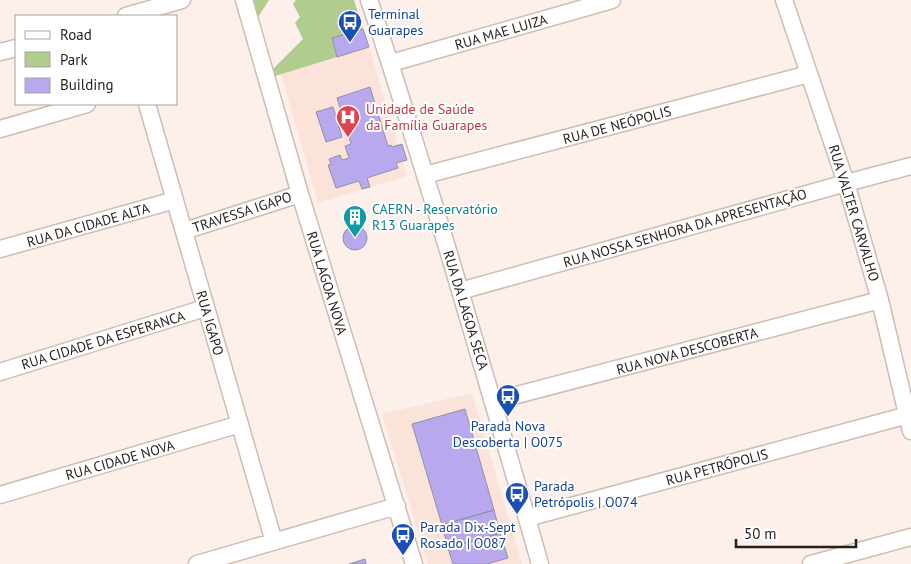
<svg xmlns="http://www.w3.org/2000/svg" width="911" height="564" font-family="'PT Sans',sans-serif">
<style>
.education{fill:#fae3d8}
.medical{fill:#fbe3d9}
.green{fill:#b0cc8f}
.building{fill:#b8a9ee;stroke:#9390a2}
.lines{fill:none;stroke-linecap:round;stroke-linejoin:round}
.minor-casing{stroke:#d1bcb2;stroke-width:19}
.minor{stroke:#fff;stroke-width:16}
.labels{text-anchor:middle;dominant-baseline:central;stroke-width:4;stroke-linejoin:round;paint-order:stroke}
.transit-label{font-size:14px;fill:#164399;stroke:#fff;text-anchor:start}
.street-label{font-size:14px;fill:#251e1a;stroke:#fff}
.health-label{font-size:14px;fill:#be3a42;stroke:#fff;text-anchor:start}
.culture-label{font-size:14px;fill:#0d838f;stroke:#fff;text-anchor:start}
</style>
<rect width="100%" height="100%" fill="#fdefe9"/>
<path class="education" d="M472 393 522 564H428L382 414Z"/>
<path class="medical" d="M369 47 407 176 318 203 281 74Z"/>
<path class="green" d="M253 0H269L258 17Z
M296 0H354L363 29 332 38 337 57 275 76 273 69 303 39 295 23 300 17 293 4Z"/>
<path class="building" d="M363 29 369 47 337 57 332 38Z
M370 87 388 146 391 145 392 147 402 144 407 160 396 163 398 168 367 178 370 187 362 189 359 181 336 188 328 165 331 164 329 159 340 155 342 160 349 158 345 146 351 144 337 98Z
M333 107 342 137 326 142 316 112Z
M343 238a12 12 0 1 1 24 0a12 12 0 1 1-24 0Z
M465 409 494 510 442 525 412 424Z
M494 510 500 533 448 548 442 525Z
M500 533 508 558 487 564H453L448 548Z
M365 559 366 564H349Z"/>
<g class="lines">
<g class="minor-casing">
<path id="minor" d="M244 0 300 194 414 564
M369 0C399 88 426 178 453 267 482 366 512 465 540 564
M784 0 846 183 880 300 911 431
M126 16 182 0
M0 52 16 48
M391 63 612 0
M147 104 274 542
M0 129 87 104
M425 175 809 74
M184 231 300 194
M0 249 175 200
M460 291 846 183 911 166
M0 372 205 308
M494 401 880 300
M0 495 240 424
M527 518 908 415
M197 564 397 506
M811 564 911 537"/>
</g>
<use href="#minor" class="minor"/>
</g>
<defs>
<g id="bus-pin" transform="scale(1.25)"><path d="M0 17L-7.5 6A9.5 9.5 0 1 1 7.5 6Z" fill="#1a4fb4" stroke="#fff"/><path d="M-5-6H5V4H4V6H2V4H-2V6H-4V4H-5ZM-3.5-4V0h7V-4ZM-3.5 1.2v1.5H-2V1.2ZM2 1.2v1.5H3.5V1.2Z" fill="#fff"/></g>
<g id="hospital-pin" transform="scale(1.25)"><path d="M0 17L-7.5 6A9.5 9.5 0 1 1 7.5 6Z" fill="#e0444e" stroke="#fff"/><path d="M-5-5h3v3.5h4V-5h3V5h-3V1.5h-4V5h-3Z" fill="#fff"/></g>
<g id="building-pin" transform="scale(1.25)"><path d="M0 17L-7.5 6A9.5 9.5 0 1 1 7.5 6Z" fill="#0f9aa8" stroke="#fff"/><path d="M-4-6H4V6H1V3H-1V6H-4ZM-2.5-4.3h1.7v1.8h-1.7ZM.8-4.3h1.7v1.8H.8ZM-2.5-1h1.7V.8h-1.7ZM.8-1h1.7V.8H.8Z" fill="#fff"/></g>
</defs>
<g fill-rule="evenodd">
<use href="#bus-pin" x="350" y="22"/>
<use href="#hospital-pin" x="348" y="117"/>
<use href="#building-pin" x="355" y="217"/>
<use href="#bus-pin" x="508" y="396"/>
<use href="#bus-pin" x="517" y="494"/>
<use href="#bus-pin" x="403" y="535"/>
</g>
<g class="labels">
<g class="transit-label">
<text x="368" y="14">Terminal<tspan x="368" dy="16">Guarapes</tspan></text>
<text x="508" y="426" text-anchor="middle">Parada Nova<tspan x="508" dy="16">Descoberta | O075</tspan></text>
<text x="534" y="486">Parada<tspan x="534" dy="16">Petrópolis | O074</tspan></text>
<text x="420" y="527">Parada Dix-Sept<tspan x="420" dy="16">Rosado | O087</tspan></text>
</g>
<g class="street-label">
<text transform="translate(501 32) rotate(-16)">RUA MAE LUIZA</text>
<text transform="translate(617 125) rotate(-15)">RUA DE NEÓPOLIS</text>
<text transform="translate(242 212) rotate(-18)">TRAVESSA IGAPO</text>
<text transform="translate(854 213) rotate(73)">RUA VALTER CARVALHO</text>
<text transform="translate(88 225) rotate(-16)">RUA DA CIDADE ALTA</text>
<text transform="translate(685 228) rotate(-16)">RUA NOSSA SENHORA DA APRESENTAÇÃO</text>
<text transform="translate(327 283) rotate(73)">RUA LAGOA NOVA</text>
<text transform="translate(466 310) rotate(73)">RUA DA LAGOA SECA</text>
<text transform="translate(210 323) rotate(74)">RUA IGAPO</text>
<text transform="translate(103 340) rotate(-17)">RUA CIDADE DA ESPERANCA</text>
<text transform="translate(687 351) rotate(-15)">RUA NOVA DESCOBERTA</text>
<text transform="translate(120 460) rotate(-16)">RUA CIDADE NOVA</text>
<text transform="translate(717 467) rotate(-15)">RUA PETRÓPOLIS</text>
</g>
<g class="health-label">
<text x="366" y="109">Unidade de Saúde<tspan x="366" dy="16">da Família Guarapes</tspan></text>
</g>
<g class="culture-label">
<text x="372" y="209">CAERN - Reservatório<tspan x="372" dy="16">R13 Guarapes</tspan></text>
</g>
</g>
<rect x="15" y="15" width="162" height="90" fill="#ffffff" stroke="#a8a5a3"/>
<rect x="25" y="31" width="25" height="8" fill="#ffffff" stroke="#a8a5a3"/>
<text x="60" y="40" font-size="15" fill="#251e1a">Road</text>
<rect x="25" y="52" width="25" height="15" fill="#b0cc8f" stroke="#a8a5a3"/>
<text x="60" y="65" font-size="15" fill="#251e1a">Park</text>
<rect x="25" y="78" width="25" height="15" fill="#b8a9ee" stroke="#a8a5a3"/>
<text x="60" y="90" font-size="15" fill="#251e1a">Building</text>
<path d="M736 539v8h120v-8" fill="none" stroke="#251e1a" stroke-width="2.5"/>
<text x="744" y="539" font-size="15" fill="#251e1a" stroke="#ffffff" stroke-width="4" paint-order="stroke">50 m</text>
</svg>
